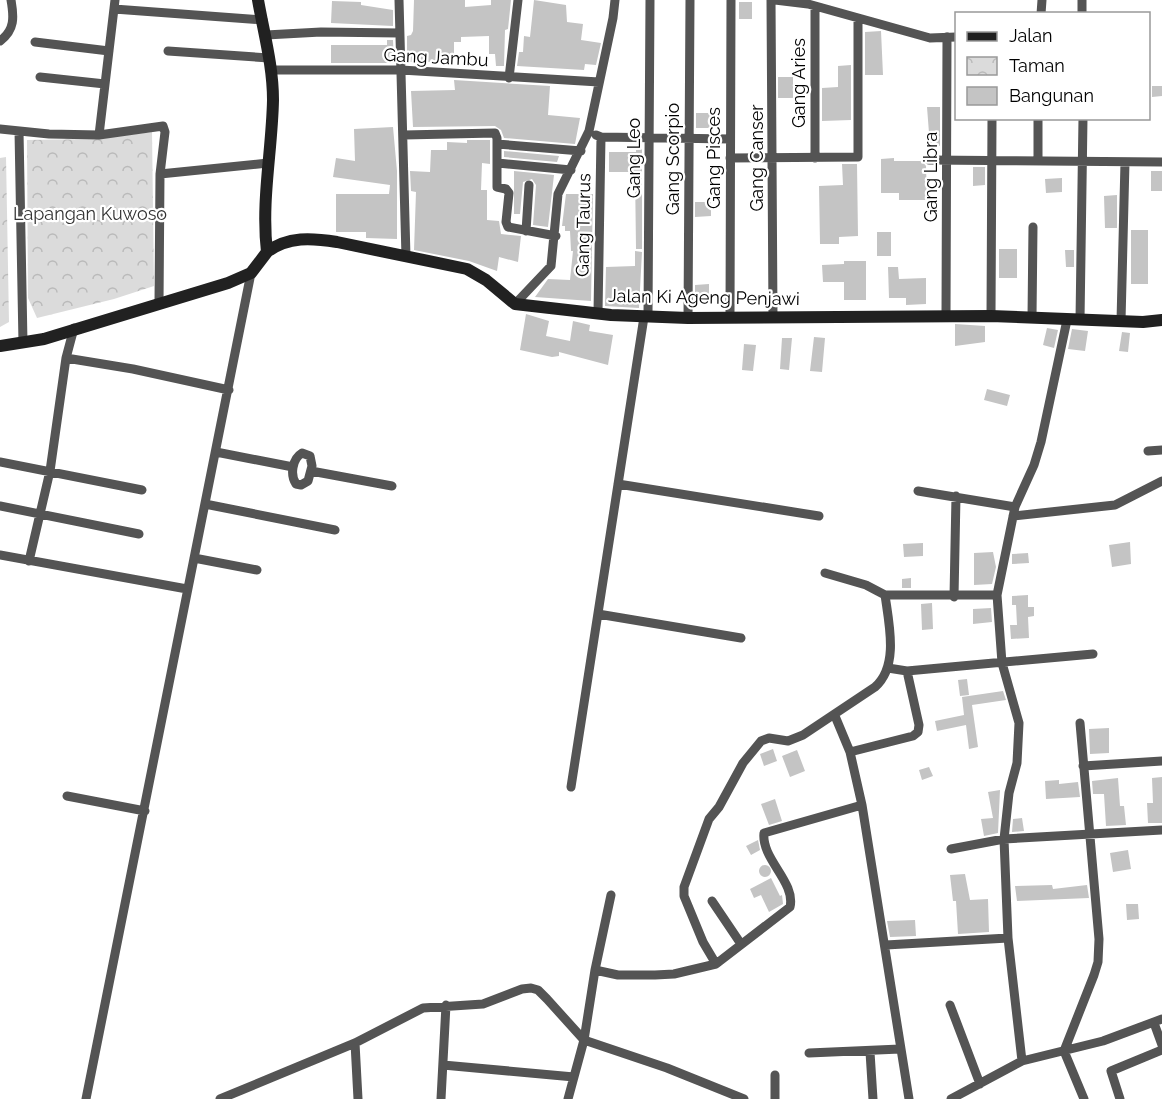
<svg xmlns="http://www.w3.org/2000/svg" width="1162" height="1099" font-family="Raleway,sans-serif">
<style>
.park{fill:url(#park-crowns)}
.building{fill:#c4c4c4}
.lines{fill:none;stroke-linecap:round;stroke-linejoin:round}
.street{stroke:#545454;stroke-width:9}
.secondary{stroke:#212121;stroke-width:12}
.labels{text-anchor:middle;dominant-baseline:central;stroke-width:4.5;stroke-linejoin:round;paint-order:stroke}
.street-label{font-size:18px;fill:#000;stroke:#fff}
.park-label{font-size:18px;fill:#323232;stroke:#fff}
</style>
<defs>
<pattern id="park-crowns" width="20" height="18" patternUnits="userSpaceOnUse" patternTransform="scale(1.5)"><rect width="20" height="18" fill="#dbdbdb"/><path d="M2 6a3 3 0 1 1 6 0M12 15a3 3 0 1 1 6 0" fill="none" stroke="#bababa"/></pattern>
</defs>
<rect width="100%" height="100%" fill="#fff"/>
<path class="park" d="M152 132 154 286 114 299 37 318 28 298 27 140 95 139Z
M6 157 9 322 0 327V158Z"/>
<path class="building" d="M414 0H465V7L491 5V0H511L508 29 505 30 504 66H496L495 54H489V36L461 37V42H454V62H407V36L411 35 413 31Z
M534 0 566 5 567 22 583 24 581 40 601 43 596 65 585 64 584 70 517 66 519 52H523L524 36 530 37Z
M332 1 361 2V5L393 10V26L331 23Z
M739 2H752V19H739Z
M881 31 883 75H865V32Z
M387 40H393L394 63H331V45H387Z
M851 65V120L822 121V88L838 87V66Z
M778 77H793V98H778Z
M454 80 550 86 548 115 580 118 575 144 504 138 501 130 495 126 413 127 411 91 455 90Z
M1152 86H1162V96L1152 97Z
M927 107H940V146H930Z
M696 113H712V128H696Z
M393 127 397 171V239L366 238V232H336V194H389L390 185 333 177 336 158 355 161 354 129Z
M467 140H490V164L482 163 481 190H487V220L499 221 501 234 521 236 518 262 499 257 497 271 469 261 414 250 416 192 411 191 410 171 430 172 431 150H447V142L467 143Z
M636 144H642V249H636L635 172H609V152H636Z
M504 151 559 156 557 162 504 157Z
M894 158V161H922L926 166 927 200H899V193H881V159Z
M842 164H857L858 236 839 237V244H820L819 186 843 185Z
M973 167H985V185L973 186Z
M514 171 554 175 548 227 533 225 536 185 532 179 523 182 520 214H514Z
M1151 171H1162V191H1151Z
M1062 178V192L1046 193 1045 179Z
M566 194H593L591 301 535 297 548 279 570 280 573 251H571L570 231H565V226H562Z
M1117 195V228H1105L1104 196Z
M695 202H711V216L695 217Z
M1131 230H1148V284H1131Z
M877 232H891V256H877Z
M999 249H1017V278H999Z
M1065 250H1074V267H1066Z
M635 251 642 252 639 308 605 306 606 267 635 266Z
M844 261H866V300H844V282H823L822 265 844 264Z
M888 267H898L899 279 926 278V304L906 305V298H889Z
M709 284V303H695V285Z
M526 314 549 321 546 336 570 341 573 321 590 325 589 331 613 335 608 365 559 352V356L552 357 520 350Z
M955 324 985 326V342L955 346Z
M1047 328 1058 330 1054 348 1043 345Z
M1072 329 1088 331 1085 351 1068 349Z
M1122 332 1130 333 1128 352 1119 351Z
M814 337 825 338 822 372 810 371Z
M782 338H792L789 370 780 369Z
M744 344 756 345 753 371 742 370Z
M987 389 1010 395 1007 406 984 400Z
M1130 542 1131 564 1112 567 1109 545Z
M923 543V556L904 557 903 544Z
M993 552 996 567 992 584 974 585V553Z
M1028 553 1029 563 1012 564V554Z
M911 578V588H902V579Z
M1028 595V607H1034V616L1028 617 1029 638 1011 639 1010 625H1017L1016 605H1012V596Z
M932 603 933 629 922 630 921 604Z
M991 608 992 622 973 624V609Z
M967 679 969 695 960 696 958 680Z
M1003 691 1006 700 972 705 978 747 969 749 966 725 937 731 935 721 964 715 962 697Z
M1109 728V753L1090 754 1089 729Z
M773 749 777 761 764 766 760 754Z
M797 750 805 771 790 777 782 756Z
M929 767 933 776 922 780 919 770Z
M1162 777V823H1148L1147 803H1153L1152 778Z
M1118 778 1120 806H1124L1126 825 1106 826 1104 794H1093L1092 781Z
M1059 780V784L1078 782 1080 797 1046 799 1045 781Z
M1000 790 998 833 984 836 981 819 993 818 988 792Z
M775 799 782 821 769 825 761 804Z
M1022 818 1024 831 1012 832 1013 819Z
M758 840 760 850 751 855 746 846Z
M1128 850 1131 869 1113 872 1110 853Z
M759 871a6 6 0 1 1 12 0a6 6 0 1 1-12 0Z
M965 874 970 900 988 899 989 932 958 934 956 901H953L950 875Z
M771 878 780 896 782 895 783 904 769 912 761 895 754 898 750 889Z
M1052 885 1053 889 1087 885 1089 898 1017 901 1015 886Z
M1126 904H1138L1139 919 1127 920Z
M915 920 916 936 890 937 887 921Z"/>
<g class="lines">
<path class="street" d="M399 0 406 257
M771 0 773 317
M775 0 808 4 930 38 956 37
M1082 0V14
M815 7V158
M114 9 263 20
M1041 14 1042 0
M266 35 321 32 399 33
M0 41C15 30 14 17 11 0
M35 42 109 51
M168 51 269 58
M271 70H401L599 82
M40 77 105 84
M509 78 518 0
M0 129 49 134 99 135 163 126 165 132 160 174 159 304
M19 131 23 343
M99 135 115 0
M404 135 495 133 497 138V187L506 189 509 193 506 222 508 227 556 236
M596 135 601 137 730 139
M497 144 581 151
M730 158 858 157V19
M929 160 1162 162
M1038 161V118
M498 163 571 170
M160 174 268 163
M526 231 529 185
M515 304 551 266 558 194 589 131 613 18 615 0
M598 313 601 137
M730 316 731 0
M991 316 992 118
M648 317 650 0
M946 317 947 37
M688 318 690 0
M1032 318 1033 227
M1080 320 1083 118
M1121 321 1125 162
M66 358 133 369 229 390
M1148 451 1162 450
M216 452 293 467
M302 453 310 456 312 466 308 481 301 485 296 484C290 475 292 459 302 453Z
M0 462 142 490
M311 471 392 486
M618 484 819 516
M918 491 1015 507
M205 504 335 530
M0 506 139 534
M1013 516 1115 505 1162 481
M0 555 187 589
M194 558 257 570
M29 561 50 471 66 358 74 328
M885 595H997
M954 597 956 496
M598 614 741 638
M907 671 1093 654
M835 716 850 752 862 805 909 1099
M1080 723 1099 939 1098 962 1094 975 1064 1051 1084 1099
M850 752 913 736 918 732 919 725 907 671 888 668
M1083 766 1162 761
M571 787 644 317
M67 796 145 811
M951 849 1004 839 1162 830
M712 901 741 944
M886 945 1008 938
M716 964 703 942 684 896V887L709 819 719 807 743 763 761 741 769 738 788 741 803 735 875 687C899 666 889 624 885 595L866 585 825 573
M595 970 618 975H655L674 974 716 964 790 907C796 882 761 859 764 833L862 805
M950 1005 980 1084
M1154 1023 1162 1045
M355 1043 358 1099
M870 1052 873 1099
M809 1053 900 1049
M1022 1061 1008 938 1004 839 1009 793 1017 763 1019 723 1002 663 997 595 1015 507 1034 465 1041 442 1067 320
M443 1065 574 1077
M86 1099 251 273
M220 1099 355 1043 423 1008 483 1004 522 989 531 988 538 990 547 999 584 1040 667 1068 744 1099
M441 1099 446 1005
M568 1099 584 1040 595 970 611 895
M775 1099V1075
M951 1099 1022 1061 1103 1041 1162 1019
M1120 1099 1111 1071 1162 1050"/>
<path class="secondary" d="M258 0C264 34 273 66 273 100 272 151 261 201 267 252 288 236 312 238 337 242L467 269 486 280 515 304 611 315 688 318 991 316 1143 322 1162 320
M0 346 44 339 228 283 251 273 267 252"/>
</g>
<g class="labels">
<g class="street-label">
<text transform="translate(436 57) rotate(3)">Gang Jambu</text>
<text transform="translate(798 83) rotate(-90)">Gang Aries</text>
<text transform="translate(633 158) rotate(-90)">Gang Leo</text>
<text transform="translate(713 158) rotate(-90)">Gang Pisces</text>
<text transform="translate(756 158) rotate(-90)">Gang Canser</text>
<text transform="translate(672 159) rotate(-90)">Gang Scorpio</text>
<text transform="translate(930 177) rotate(-90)">Gang Libra</text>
<text transform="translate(583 225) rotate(-89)">Gang Taurus</text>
<text transform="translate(704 297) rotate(1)">Jalan Ki Ageng Penjawi</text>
</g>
<g class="park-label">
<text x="90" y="213">Lapangan Kuwoso</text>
</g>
</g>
<rect x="955" y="12" width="195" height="108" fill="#ffffff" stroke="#999999" stroke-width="1.5"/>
<rect x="967" y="32" width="30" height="9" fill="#212121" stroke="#999999" stroke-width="1.5"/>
<text x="1009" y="42" font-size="18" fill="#000000">Jalan</text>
<rect x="967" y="57" width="30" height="18" fill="url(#park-crowns)" stroke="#999999" stroke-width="1.5"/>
<text x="1009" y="72" font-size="18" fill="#000000">Taman</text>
<rect x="967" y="87" width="30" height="18" fill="#c4c4c4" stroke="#999999" stroke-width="1.5"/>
<text x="1009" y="102" font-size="18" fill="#000000">Bangunan</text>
</svg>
